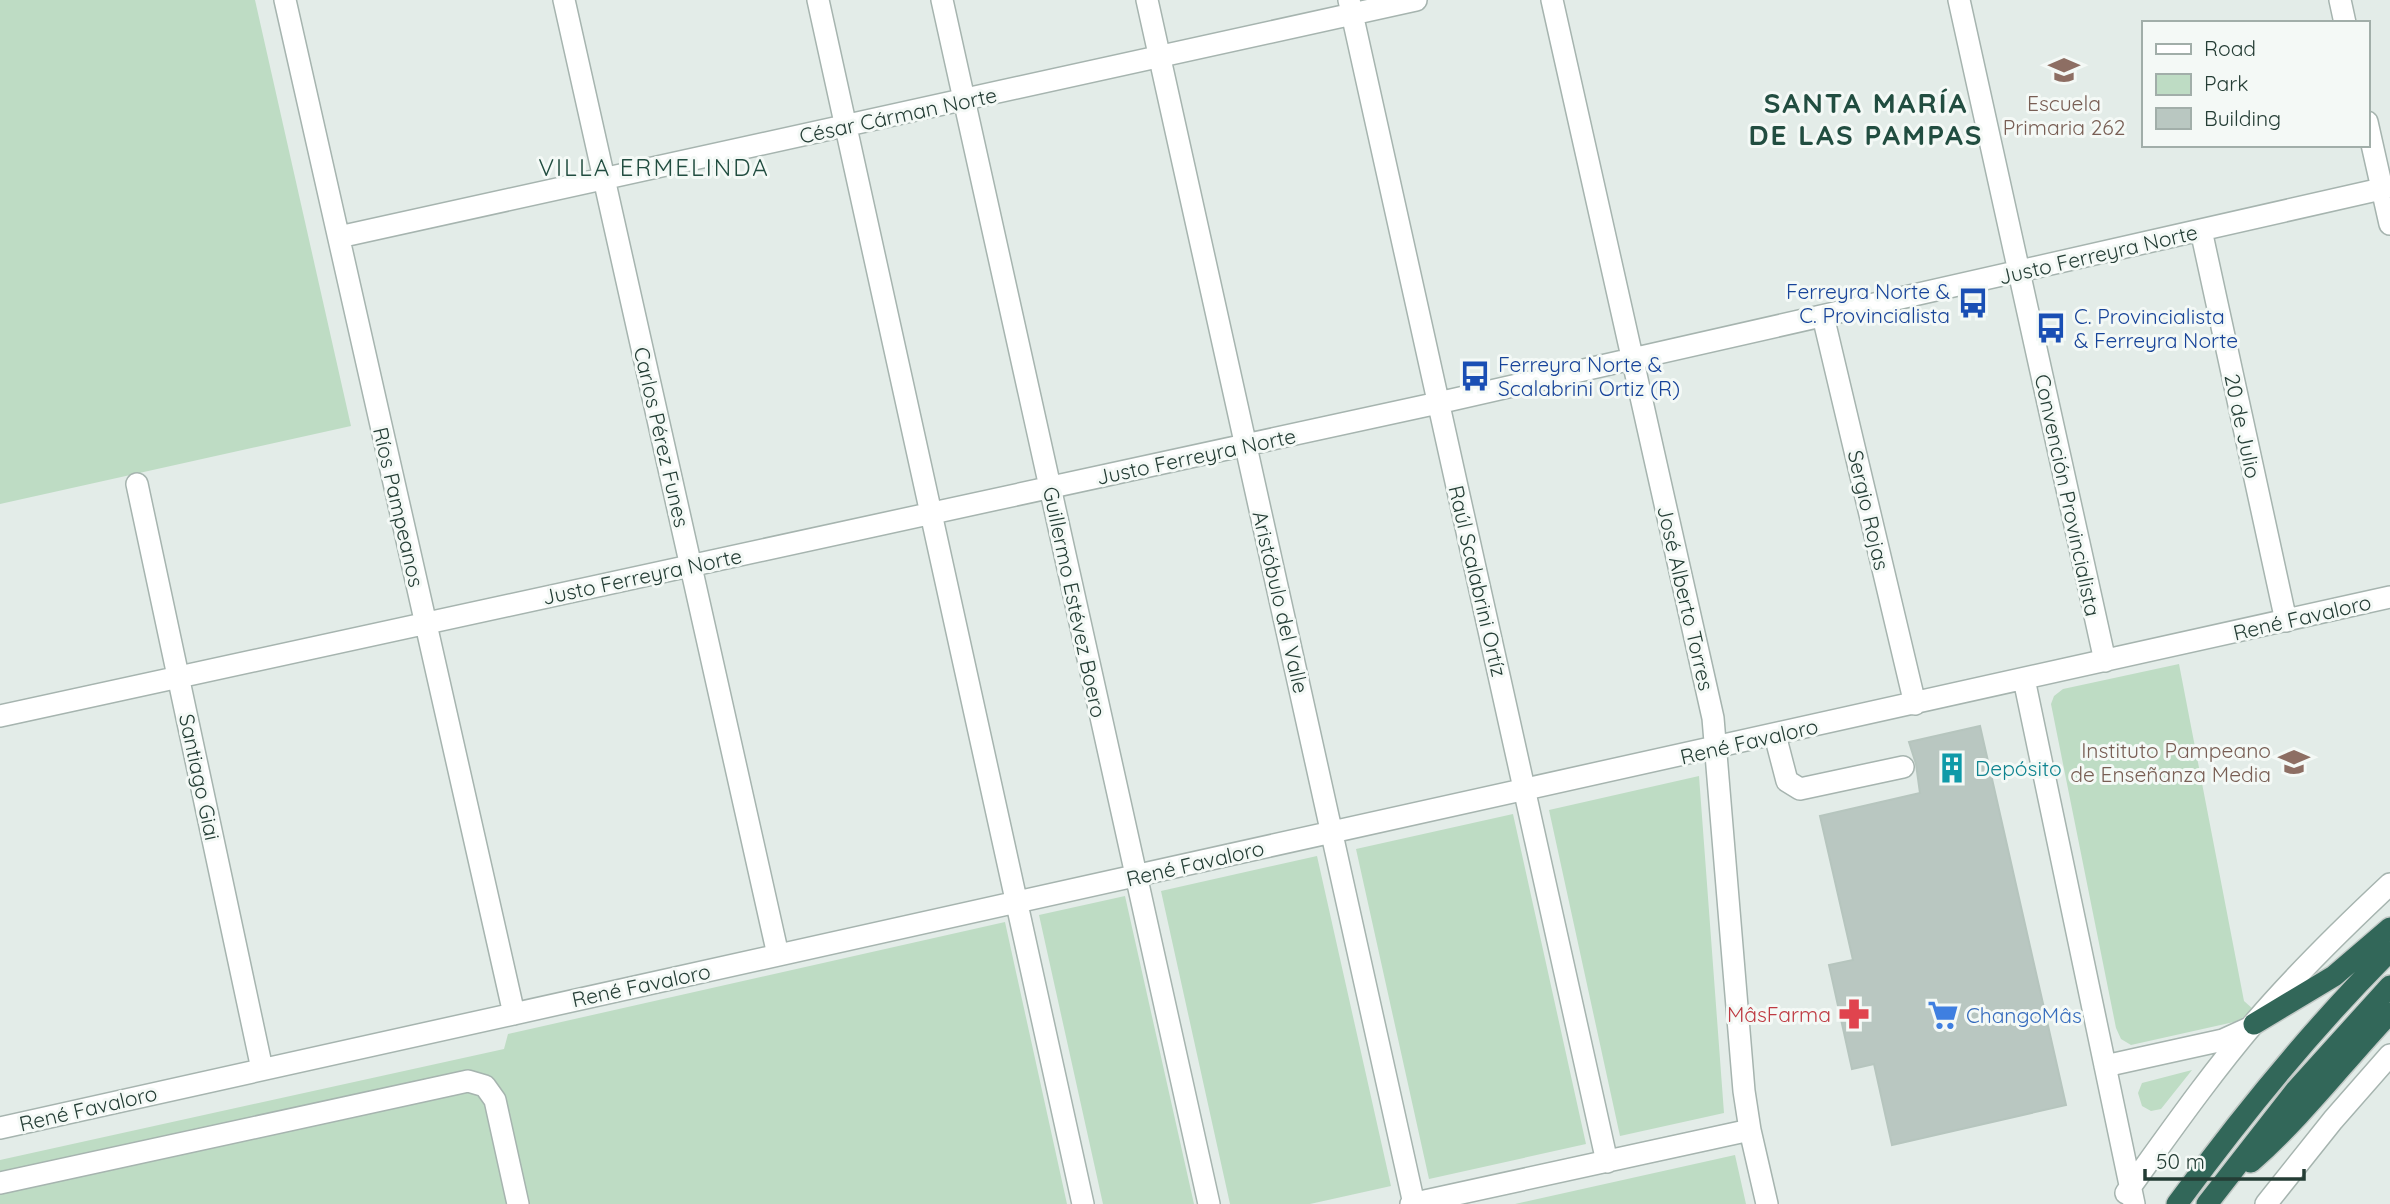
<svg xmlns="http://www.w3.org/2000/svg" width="2390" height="1204" font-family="Quicksand,sans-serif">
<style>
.green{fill:#bedcc4}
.building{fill:#b9c7c1;stroke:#b6c5be;stroke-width:2}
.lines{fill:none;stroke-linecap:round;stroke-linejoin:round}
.minor-casing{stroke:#a6b4af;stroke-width:24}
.highway-casing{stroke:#c2c9c6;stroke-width:24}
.minor{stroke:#fff;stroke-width:21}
.highway{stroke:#326759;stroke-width:21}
.labels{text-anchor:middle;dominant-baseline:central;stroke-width:6;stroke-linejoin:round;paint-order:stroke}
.education-label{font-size:21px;fill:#785e54;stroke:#f4f9f6}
.street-label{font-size:21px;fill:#243d35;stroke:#f4f9f6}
.transit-label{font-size:21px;fill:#164399;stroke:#f4f9f6;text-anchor:start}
.culture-label{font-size:21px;fill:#0d838f;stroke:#f4f9f6;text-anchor:start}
.health-label{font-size:21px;fill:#be3a42;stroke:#f4f9f6;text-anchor:end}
.shop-label{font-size:21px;fill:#366cbe;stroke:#f4f9f6;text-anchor:start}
.quarter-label{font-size:24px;letter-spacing:2px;fill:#214d40;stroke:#f4f9f6}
.district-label{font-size:28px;font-weight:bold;letter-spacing:2px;fill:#214d40;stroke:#f4f9f6}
</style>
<rect width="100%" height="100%" fill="#e3ece8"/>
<path class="green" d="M0 0H255L351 426 0 504Z
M2179 664 2244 1001 2253 1009 2246 1016 2234 1022 2131 1045 2121 1039 2116 1028 2051 704 2054 696 2063 689Z
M1699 776 1724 1113 1620 1136 1549 810Z
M1513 814 1586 1144 1429 1179 1356 849Z
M1317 856 1391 1186 1310 1204H1230L1161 891Z
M1125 896 1194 1204H1103L1039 915Z
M1005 922 1067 1204H0V1160L504 1049 508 1034Z
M2192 1070 2161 1109 2151 1111 2142 1106 2138 1093 2142 1083Z
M1735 1155 1746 1204H1515Z"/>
<path class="building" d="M1980 726 2066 1105 1892 1145 1874 1064 1852 1069 1829 965 1853 960 1820 816 1920 793 1916 764 1909 742Z"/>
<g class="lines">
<g class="minor-casing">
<path id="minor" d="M285 0 514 1014
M564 0 778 955
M818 0 1083 1204
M942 0 1209 1204
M1147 0 1414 1204
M1349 0 1607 1162
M1552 0 1713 718 1744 1091 1750 1130 1767 1204
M1959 0 2105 661
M2340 0 2345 23
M2367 122 2390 224
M2201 230 2286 621
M339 237 1416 0
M1823 316 1915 704
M137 484 262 1069
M2024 679 2134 1204
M0 716 1438 403 2390 187
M1775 735 1787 781 1800 789 1903 767
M2105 1066 2223 1040 2247 1029
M0 1128 2390 597
M0 1183 468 1081 485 1086 495 1100 518 1204
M2126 1193C2168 1135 2209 1076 2255 1022 2297 973 2343 928 2390 884
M1411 1204 1750 1130
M2266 1204 2333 1120 2390 1055"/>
</g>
<g class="highway-casing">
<path id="highway" d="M2254 1024 2334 976 2390 928
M2251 1162C2302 1117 2343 1063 2390 1013
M2177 1204C2242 1115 2312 1029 2390 951
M2207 1204 2296 1090 2390 986"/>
</g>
<use href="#minor" class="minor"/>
<use href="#highway" class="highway"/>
</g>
<defs>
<g id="school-bare" transform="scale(2.415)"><path d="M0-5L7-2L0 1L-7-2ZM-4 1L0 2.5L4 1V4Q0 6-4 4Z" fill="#8d6e63" stroke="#f4f9f6" stroke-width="2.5" paint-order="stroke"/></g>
<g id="bus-bare" transform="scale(2.415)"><path d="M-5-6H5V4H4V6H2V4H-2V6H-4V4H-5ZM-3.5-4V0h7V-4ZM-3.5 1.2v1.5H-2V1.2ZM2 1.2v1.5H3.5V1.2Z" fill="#1a4fb4" stroke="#f4f9f6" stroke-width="2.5" paint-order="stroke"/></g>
<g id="building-bare" transform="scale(2.415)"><path d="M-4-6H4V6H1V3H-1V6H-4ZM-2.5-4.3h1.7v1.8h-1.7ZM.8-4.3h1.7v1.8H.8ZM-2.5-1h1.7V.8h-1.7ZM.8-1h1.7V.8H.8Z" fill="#0f9aa8" stroke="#f4f9f6" stroke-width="2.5" paint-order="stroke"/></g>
<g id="pharmacy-bare" transform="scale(2.415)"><path d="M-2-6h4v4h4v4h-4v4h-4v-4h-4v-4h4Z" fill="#e0444e" stroke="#f4f9f6" stroke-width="2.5" paint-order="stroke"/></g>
<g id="supermarket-bare" transform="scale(2.415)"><path d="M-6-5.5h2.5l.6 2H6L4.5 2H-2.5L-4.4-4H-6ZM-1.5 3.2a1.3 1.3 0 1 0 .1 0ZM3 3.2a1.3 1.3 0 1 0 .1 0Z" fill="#3f7fe0" stroke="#f4f9f6" stroke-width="2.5" paint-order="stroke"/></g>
</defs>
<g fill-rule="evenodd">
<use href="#school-bare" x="2064" y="70"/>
<use href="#bus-bare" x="1973" y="303"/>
<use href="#bus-bare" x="2051" y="328"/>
<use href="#bus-bare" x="1475" y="376"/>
<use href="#school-bare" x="2294" y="762"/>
<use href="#building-bare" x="1952" y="768"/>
<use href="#pharmacy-bare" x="1854" y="1014"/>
<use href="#supermarket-bare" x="1943" y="1015"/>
</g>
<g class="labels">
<g class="education-label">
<text x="2064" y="103">Escuela<tspan x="2064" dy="24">Primaria 262</tspan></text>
<text x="2271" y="750" text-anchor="end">Instituto Pampeano<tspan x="2271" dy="24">de Enseñanza Media</tspan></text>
</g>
<g class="street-label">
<text transform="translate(898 115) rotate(-12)">César Cárman Norte</text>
<text transform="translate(2098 254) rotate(-13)">Justo Ferreyra Norte</text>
<text transform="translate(2243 426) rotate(78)">20 de Julio</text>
<text transform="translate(662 437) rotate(77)">Carlos Pérez Funes</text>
<text transform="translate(1196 456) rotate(-12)">Justo Ferreyra Norte</text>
<text transform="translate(2068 495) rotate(78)">Convención Provincialista</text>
<text transform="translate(399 507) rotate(77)">Ríos Pampeanos</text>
<text transform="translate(1869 510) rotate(77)">Sergio Rojas</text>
<text transform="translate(642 576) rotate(-12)">Justo Ferreyra Norte</text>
<text transform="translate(1478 581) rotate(77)">Raúl Scalabrini Ortíz</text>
<text transform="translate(1686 598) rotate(77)">José Alberto Torres</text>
<text transform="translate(1075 602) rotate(78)">Guillermo Estévez Boero</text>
<text transform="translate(1281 602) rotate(77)">Aristóbulo del Valle</text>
<text transform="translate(2302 617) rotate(-13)">René Favaloro</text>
<text transform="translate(1749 741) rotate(-13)">René Favaloro</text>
<text transform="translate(200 777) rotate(78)">Santiago Giai</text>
<text transform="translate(1195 863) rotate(-13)">René Favaloro</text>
<text transform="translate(641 985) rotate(-12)">René Favaloro</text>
<text transform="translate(88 1108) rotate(-13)">René Favaloro</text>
</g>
<g class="transit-label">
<text x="1950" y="291" text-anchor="end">Ferreyra Norte &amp;<tspan x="1950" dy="24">C. Provincialista</tspan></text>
<text x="2074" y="316">C. Provincialista<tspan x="2074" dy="24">&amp; Ferreyra Norte</tspan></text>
<text x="1498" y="364">Ferreyra Norte &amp;<tspan x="1498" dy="24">Scalabrini Ortiz (R)</tspan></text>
</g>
<g class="culture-label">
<text x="1975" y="768">Depósito</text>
</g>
<g class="health-label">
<text x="1831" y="1014">MâsFarma</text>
</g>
<g class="shop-label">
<text x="1966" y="1015">ChangoMâs</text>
</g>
<g class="quarter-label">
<text x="654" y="167">VILLA ERMELINDA</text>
</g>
<g class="district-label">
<text x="1866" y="102">SANTA MARÍA<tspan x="1866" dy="32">DE LAS PAMPAS</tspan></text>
</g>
</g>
<rect x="2142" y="21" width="228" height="126" fill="#f4f9f6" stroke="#a1aea9" stroke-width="2"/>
<rect x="2156" y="44" width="35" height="10" fill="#ffffff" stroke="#a1aea9" stroke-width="2"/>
<text x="2204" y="56" font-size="21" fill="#243d35">Road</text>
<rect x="2156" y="74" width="35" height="21" fill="#bedcc4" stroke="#a1aea9" stroke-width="2"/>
<text x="2204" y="91" font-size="21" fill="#243d35">Park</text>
<rect x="2156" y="108" width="35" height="21" fill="#b9c7c1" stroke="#a1aea9" stroke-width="2"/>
<text x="2204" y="126" font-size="21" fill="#243d35">Building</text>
<path d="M2145 1169v10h159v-10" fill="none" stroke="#243d35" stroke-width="3.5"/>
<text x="2156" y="1169" font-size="21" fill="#243d35" stroke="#f4f9f6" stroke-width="5" paint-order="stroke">50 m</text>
</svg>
